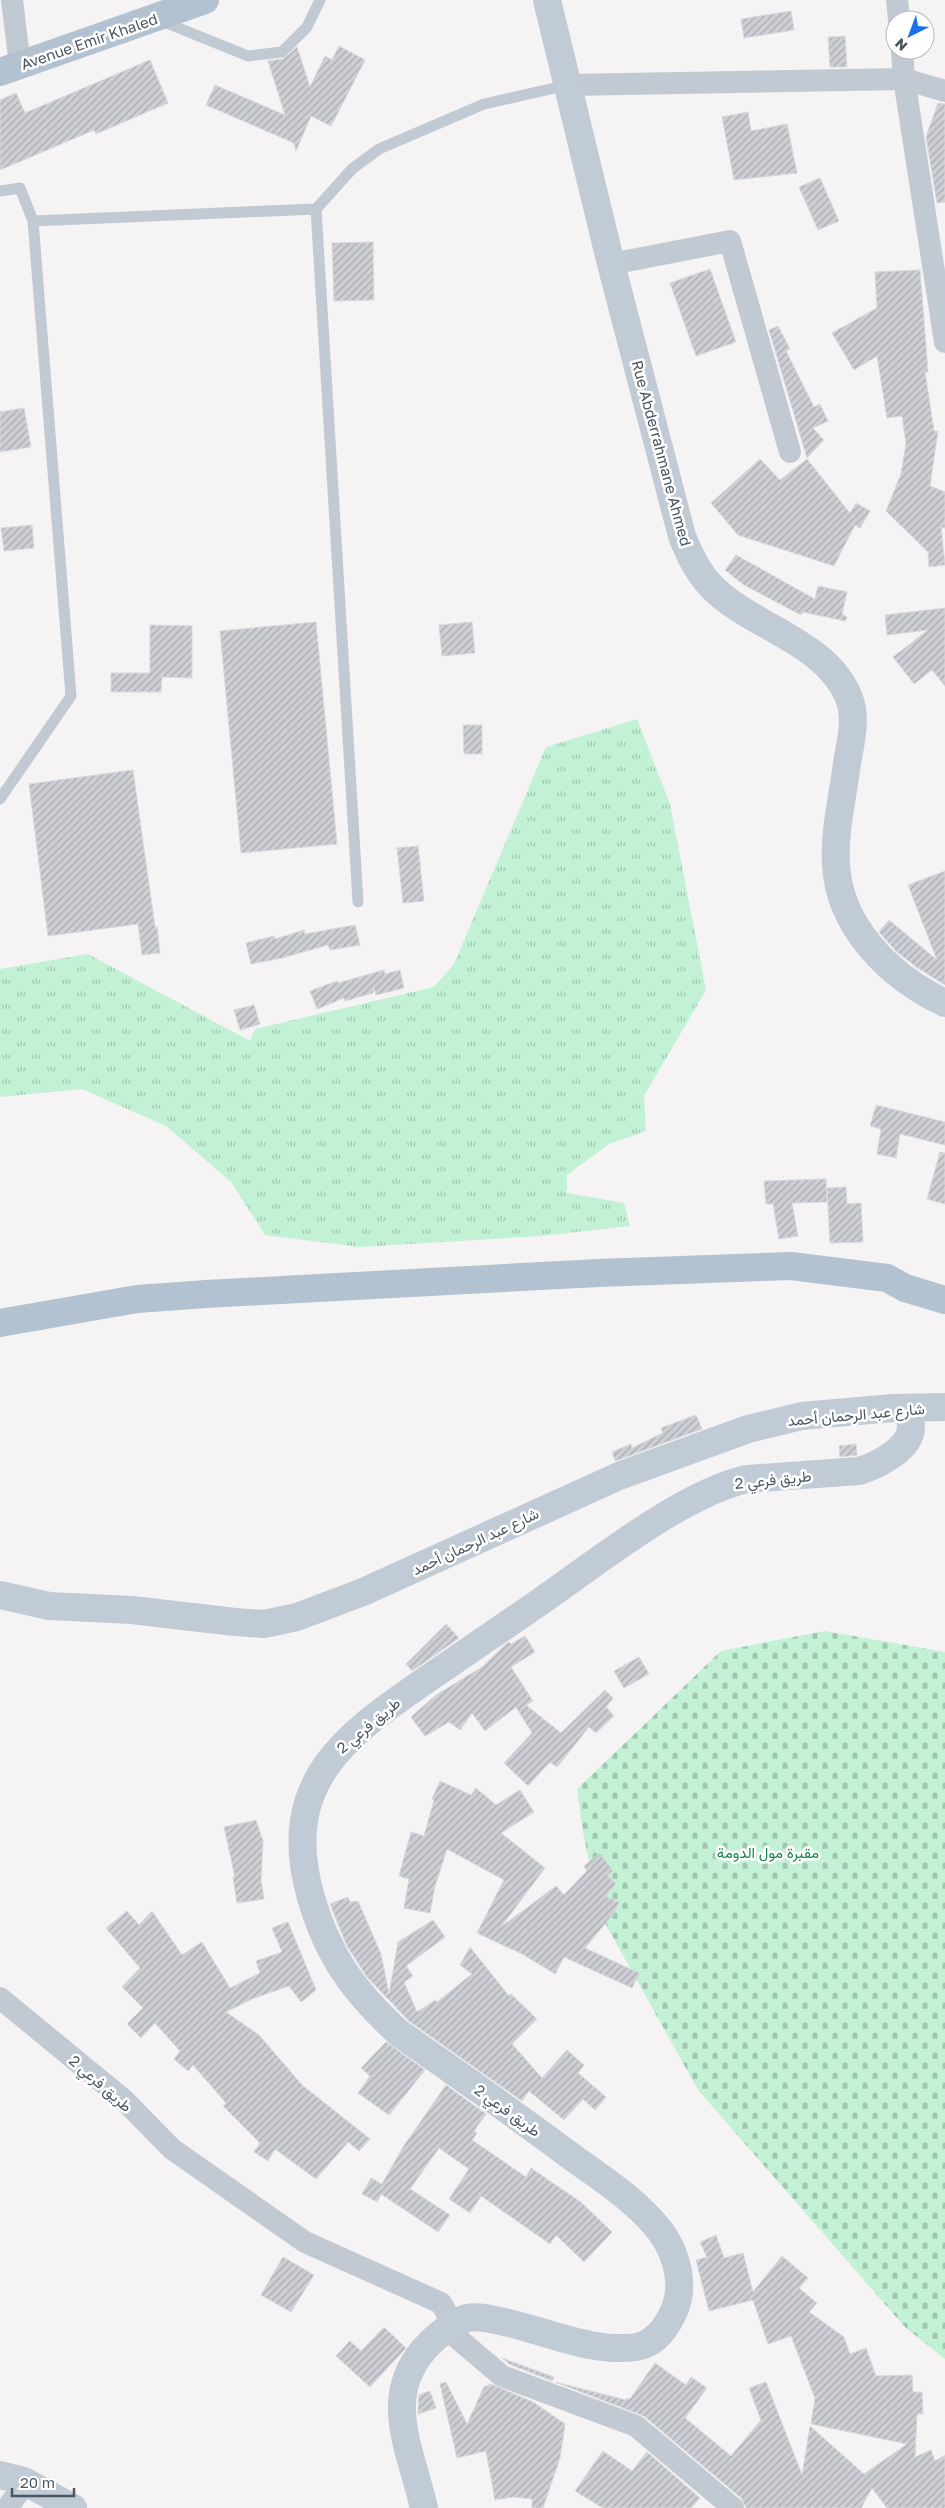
<svg xmlns="http://www.w3.org/2000/svg" width="945" height="2508" font-family="'Golos Text',Vazirmatn,sans-serif">
<style>
.grass{fill:url(#grass-tufts)}
.cemetery{fill:url(#cemetery-stones)}
.building{fill:url(#building-hatch);stroke:#d7d9de}
.lines{fill:none;stroke-linecap:round;stroke-linejoin:round}
.service{stroke:#c1cad2;stroke-width:11}
.minor{stroke:#c1cad2;stroke-width:22}
.secondary{stroke:#c1cbd6;stroke-width:28}
.primary{stroke:#b3c2d1;stroke-width:28}
.labels{text-anchor:middle;dominant-baseline:central;stroke-width:5;stroke-linejoin:round;paint-order:stroke}
.street-label{font-size:15px;fill:#4a5661;stroke:#fff}
.park-label{font-size:15px;fill:#17864f;stroke:#fff}
</style>
<defs>
<pattern id="grass-tufts" width="24" height="20" patternUnits="userSpaceOnUse" patternTransform="scale(1.25)"><rect width="24" height="20" fill="#c3f1d5"/><path d="M3 7l-1-3M5 7V3M7 7l1-3M15 17l-1-3M17 17v-4M19 17l1-3" fill="none" stroke="#a0c6b0"/></pattern>
<pattern id="cemetery-stones" width="16" height="16" patternUnits="userSpaceOnUse" patternTransform="scale(1.25)"><rect width="16" height="16" fill="#c3f1d5"/><path d="M2 7V4a2 2 0 0 1 4 0v3zM10 15v-3a2 2 0 0 1 4 0v3z" fill="#a0c6b0"/></pattern>
<pattern id="building-hatch" width="6" height="6" patternUnits="userSpaceOnUse" patternTransform="scale(1.25)"><rect width="6" height="6" fill="#cdcfd5"/><path d="M-1 1l2-2M0 6l6-6M5 7l2-2" fill="none" stroke="#a8abb0"/></pattern>
</defs>
<rect width="100%" height="100%" fill="#f5f3f3"/>
<path class="grass" d="M637 719 670 804 706 990 644 1096 646 1131 609 1144 567 1175V1193L624 1203 630 1226 541 1236 360 1247 265 1235 231 1182 166 1126 82 1089 0 1097V969L88 954 250 1041 255 1029 434 987 454 964 546 747Z"/>
<path class="cemetery" d="M825 1631 945 1652V2359L905 2327 698 2090 600 1914 583 1832 577 1789 721 1651Z"/>
<path class="building" d="M791 11 794 30 744 38 741 19Z
M845 36 847 67H830L828 37Z
M339 46 365 60 331 126 311 116 296 151 294 143 206 105 215 85 285 115 268 61 283 59 297 47 310 87 325 56 332 60Z
M150 60 168 103 96 134 94 130 0 170V100L16 93 25 113Z
M938 103 945 104V202L937 203 926 137Z
M748 112 751 131 787 124 797 173 734 180 722 117Z
M820 178 839 221 818 230 799 187Z
M373 242 374 300 334 301 332 243Z
M710 269 736 342 696 356 670 283Z
M920 270 928 372H925L934 431H938L930 486 945 492V528L941 527 945 565 929 567 928 552 886 511 901 474 906 443 902 416 887 418 877 356 854 370 832 333 877 308 875 272Z
M778 326 790 349 786 351 814 407 820 404 828 421 813 428 824 440 807 458 769 330Z
M24 408 31 447 0 452V412Z
M760 459 780 480 807 459 850 513 856 503 870 511 860 528 855 525 834 566 738 535 711 503Z
M32 525 34 548 4 551 1 528Z
M736 555 815 599 818 586 847 592 842 614 847 617 845 621 803 612 801 615 744 585 725 570Z
M945 608V686L932 670 914 684 893 657 928 630 887 635 885 615Z
M316 622 337 844 241 853 220 631Z
M472 622 475 653 442 656 439 625Z
M150 625 192 626V678L162 677 161 692H111V673H150Z
M463 725H482V754H464Z
M133 770 155 927H157L160 953 142 955 138 924 48 936 29 784Z
M418 846 424 901 403 903 397 848Z
M945 871V985L916 967 896 951 879 932 889 920 937 960 908 885Z
M355 925 360 945 330 950 328 945 282 958 251 964 246 943 274 936 275 939 304 930 305 934Z
M384 970 385 974 400 970 404 988 376 995 374 987 373 993 345 1001 344 998 317 1009 310 991 337 981 338 983Z
M254 1005 260 1024 240 1030 234 1010Z
M876 1105 945 1122V1145L900 1134 896 1158 877 1154 881 1129 870 1126Z
M940 1152 945 1153V1204L927 1199Z
M826 1179 827 1202 792 1203 798 1236 779 1239 773 1204H766L764 1181Z
M846 1187 847 1204 861 1203 863 1242 830 1243 827 1188Z
M696 1415 702 1429 615 1461 612 1452 631 1444 632 1448 663 1433 661 1428Z
M856 1444 857 1455 840 1457 839 1446Z
M446 1624 459 1638 412 1671 406 1664Z
M525 1636 535 1652 511 1667 533 1701 526 1705 561 1733 605 1690 613 1698 606 1707 614 1716 596 1733 589 1727 557 1767 550 1762 528 1786 504 1763 532 1733 516 1707 485 1731 472 1713 460 1730 449 1722 425 1736 411 1717 436 1695 482 1667 506 1644 509 1642 511 1644Z
M639 1657 649 1674 624 1688 614 1671Z
M440 1781 471 1795 476 1788 496 1805 520 1790 534 1812 501 1833 545 1868 501 1927 556 1886 564 1895 587 1871 584 1866 600 1853 613 1871 607 1875 616 1884 605 1896 619 1902 614 1913 585 1948 639 1973 632 1988 564 1957 555 1974 524 1955 477 1933 504 1880 447 1849 435 1886 430 1913 404 1908 409 1879 399 1876 411 1832 424 1836 434 1800 432 1799Z
M256 1820 263 1841 261 1881 264 1899 237 1903 233 1877H235L224 1827Z
M348 1897 350 1902 358 1901 381 1954 389 1994 398 1942 433 1920 445 1937 406 1966 413 1976 404 1982 417 2012 435 2000 437 2002 472 1974 460 1965 470 1947 509 1996 511 1994 537 2019 512 2044 542 2078 567 2050 584 2065 578 2073 606 2097 595 2110 583 2099 564 2120 529 2091 522 2101 409 2021 367 1977 347 1946 330 1904Z
M127 1911 139 1925 152 1911 182 1955 202 1942 230 1988 260 1973 256 1961 282 1952 272 1928 288 1922 316 1990 301 2002 289 1986 252 1999 226 2012 259 2035 302 2085 370 2139 359 2151 348 2142 316 2179 275 2149 268 2161 254 2152 260 2143 223 2106 226 2103 193 2065 188 2071 174 2059 180 2051 155 2023 141 2038 127 2024 143 2008 122 1987 140 1968 106 1928Z
M386 2042 425 2070 389 2115 358 2093 370 2076 361 2068Z
M446 2085 486 2114 474 2131 477 2133 472 2140 526 2177 531 2168 582 2203 612 2232 584 2262 556 2235 550 2244 481 2196 470 2213 449 2199 469 2169 439 2148 410 2189 450 2215 438 2232 381 2194 377 2202 362 2194 371 2178 382 2184 403 2147Z
M716 2235 724 2258 743 2253 753 2292 782 2256 808 2278 799 2288 817 2303 809 2312 844 2337 850 2354 866 2348 876 2376 912 2375 913 2392H922L923 2414H917L915 2457 931 2450 935 2461 945 2455V2508H887L872 2488 861 2508H746L741 2498 644 2416 555 2382 626 2400 627 2398 630 2399 655 2363 686 2385 691 2377 707 2388 685 2418 731 2456 761 2420 749 2388 766 2382 802 2475 810 2426 864 2474 907 2444 811 2424 815 2398 791 2336 768 2344 753 2300 709 2311 696 2260 707 2257 700 2242Z
M283 2257 314 2275 291 2312 261 2295Z
M384 2327 406 2348 370 2387 336 2356 350 2341 361 2351Z
M502 2358 554 2377 552 2381 509 2364Z
M446 2382 467 2424 484 2387 491 2384 533 2402 565 2424 560 2458 543 2508H532V2499L513 2497 495 2500 486 2451 457 2458 440 2384Z
M430 2391 436 2408 418 2414 419 2395Z
M603 2451 632 2471 647 2452 700 2498 691 2508H603L575 2491Z"/>
<g class="lines">
<path class="service" d="M159 20 248 56 282 52 307 27 320 0
M0 191 20 188 33 221 71 696 0 799
M33 221 316 209
M358 902 316 209 352 169 379 149 484 104 568 85"/>
<path class="minor" d="M12 0 20 66
M897 0 899 20
M902 50 904 79 945 342
M568 85 904 79 945 91
M611 264 730 241 790 452
M0 1998 124 2100 172 2149 305 2242 441 2303 453 2324 456 2337 502 2376 636 2426 733 2508
M7 2508 26 2483"/>
<path class="secondary" d="M547 0 611 264 682 536C690 556 699 575 715 590 755 628 828 643 849 698 858 720 849 747 846 770 842 800 834 833 836 864 839 927 890 977 945 1003
M0 1595 49 1606 132 1610 235 1622 264 1624 297 1617 363 1592 619 1476 748 1429 802 1416 893 1408 945 1407
M0 2475 24 2481 73 2508
M424 2508C411 2449 378 2393 431 2342 442 2332 453 2322 467 2318 479 2315 497 2321 509 2323 551 2333 594 2353 636 2347 654 2344 666 2328 673 2313 686 2287 677 2254 661 2232 637 2201 603 2179 572 2157 515 2114 457 2074 399 2033 353 1991 327 1955 310 1894 280 1783 343 1737 426 1680 463 1655 500 1629 537 1604 595 1564 681 1494 747 1479L859 1471C876 1466 911 1449 911 1427 911 1421 909 1414 908 1408"/>
<path class="primary" d="M0 72 205 0
M0 1323 137 1299 206 1294 598 1273 791 1266 887 1278 905 1288 945 1300"/>
</g>
<g class="labels">
<g class="street-label">
<text transform="translate(89 41) rotate(-19)">Avenue Emir Khaled</text>
<text transform="translate(662 453) rotate(75)">Rue Abderrahmane Ahmed</text>
<text transform="translate(856 1414) rotate(-5)">شارع عبد الرحمان أحمد</text>
<text transform="translate(773 1479) rotate(-6)">طريق فرعي 2</text>
<text transform="translate(475 1541) rotate(-25)">شارع عبد الرحمان أحمد</text>
<text transform="translate(368 1725) rotate(-40)">طريق فرعي 2</text>
<text transform="translate(101 2083) rotate(41)">طريق فرعي 2</text>
<text transform="translate(508 2110) rotate(36)">طريق فرعي 2</text>
</g>
<g class="park-label">
<text x="768" y="1852">مقبرة مول الدومة</text>
</g>
</g>
<g transform="translate(910 35) rotate(222)"><circle r="24" fill="#ffffff" stroke="#b7bbc0"/>
<path d="M0-4L9 19L0 12L-9 19Z" fill="#1a73e8"/>
<text y="-8" font-size="14" font-weight="bold" text-anchor="middle" fill="#4a5661">N</text>
</g>
<path d="M12 2488v8h62v-8" fill="none" stroke="#4a5661" stroke-width="2.5"/>
<text x="20" y="2488" font-size="15" fill="#4a5661" stroke="#ffffff" stroke-width="4" paint-order="stroke">20 m</text>
</svg>
